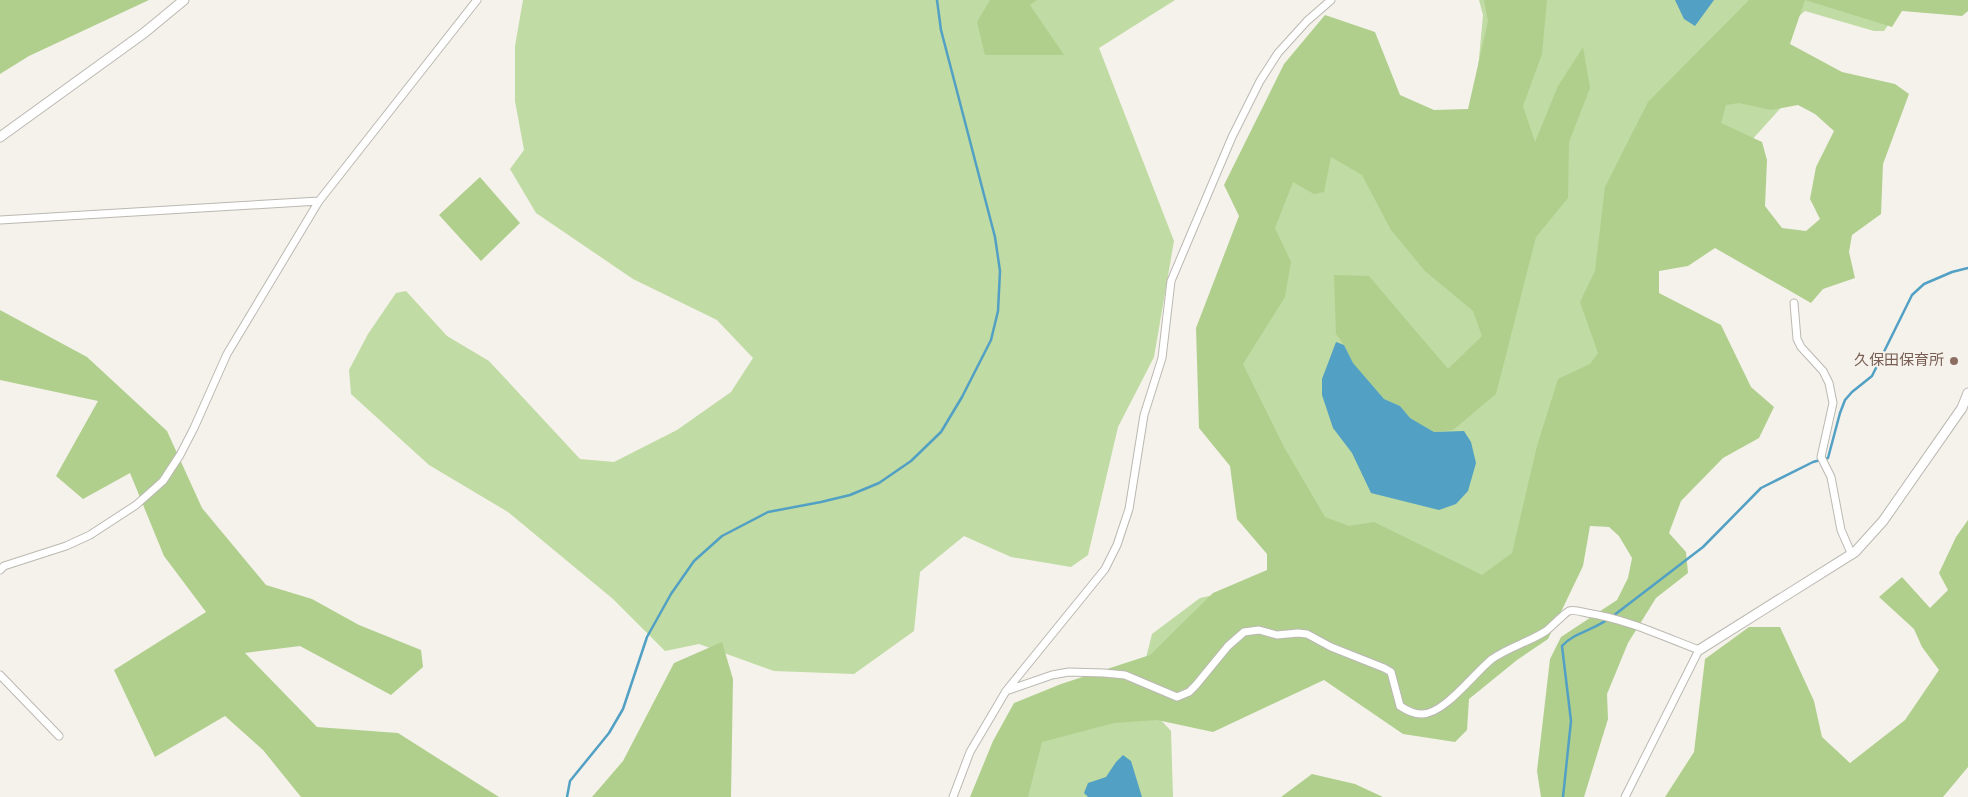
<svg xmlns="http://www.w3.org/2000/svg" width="1968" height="797" font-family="Overpass,'Noto Sans JP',sans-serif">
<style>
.green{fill:#c0dba3}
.forest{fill:#b0cf8d;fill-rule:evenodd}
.water{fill:#52a0c4}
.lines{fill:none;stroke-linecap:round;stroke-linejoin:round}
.stream{stroke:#52a0c4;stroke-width:2.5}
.minor-casing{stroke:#bbb8b2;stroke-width:9}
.tertiary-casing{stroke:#bbb8b2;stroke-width:11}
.minor{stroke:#fff;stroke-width:7}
.tertiary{stroke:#fff;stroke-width:9}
.education-dot{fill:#8d6e63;stroke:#f5f2eb;stroke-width:2}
.labels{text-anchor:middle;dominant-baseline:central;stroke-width:4;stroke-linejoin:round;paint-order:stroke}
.education-label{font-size:15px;fill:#785e54;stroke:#f5f2eb;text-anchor:end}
</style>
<rect width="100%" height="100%" fill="#f5f2eb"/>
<path class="green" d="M523 0H1175L1099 48 1174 241 1154 357 1118 427 1088 555 1071 567 1011 557 964 536 920 572 914 631 854 674 774 671 699 644 665 651 613 599 508 512 429 465 351 394 349 370 368 334 396 293 406 291 447 336 489 361 580 459 614 462 677 430 731 392 753 358 717 320 633 279 536 213 510 169 524 150 515 101V46Z
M1479 0H1894L1893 18 1884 31H1874L1805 11 1777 35 1788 100 1732 162 1640 230 1628 340 1524 548 1389 663 1142 674 1152 634 1200 598 1260 585 1276 559 1205 404 1297 123 1392 197 1475 102 1483 15Z
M1144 702 1171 731 1173 797H1014L1022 732Z"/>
<path class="forest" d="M0 0H149L29 56 0 74Z
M990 0H1037L1030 5 1064 55H985L977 22Z
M1484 0H1547L1542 54 1523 106 1535 142 1558 86 1583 47 1590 88 1569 142 1568 198 1536 237 1496 394 1453 430 1434 432 1410 418 1400 406 1384 399 1353 363 1344 345 1336 334 1334 275 1369 276 1448 369 1482 336 1473 311 1425 271 1391 230 1362 175 1331 157 1324 192 1314 194 1293 182 1275 228 1291 262 1285 297 1243 364 1284 447 1325 517 1349 526 1374 522 1482 575 1512 553 1537 446 1558 379 1590 364 1598 353 1580 302 1595 271 1605 187 1648 102 1749 0H1968V11L1962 16 1902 11 1892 27 1805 0 1790 44 1842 72 1895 84 1909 94 1883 164 1881 214 1852 235 1849 252 1855 278 1823 289 1811 303 1715 248 1688 266 1659 271V293L1721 325 1751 387 1774 407 1759 438 1723 458 1681 501 1669 533 1686 552 1688 573 1656 598 1628 643 1607 694 1608 719 1584 797H1541L1537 771 1550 659 1561 637 1617 600 1628 578 1632 558 1619 536 1609 527 1590 526 1583 566 1548 639 1517 660 1469 699 1467 730 1455 742 1403 734 1324 680 1213 732 1157 720 1114 723 1042 742 1028 797H970L993 741 1014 703 1061 684 1150 655 1213 593 1267 570V554L1237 519 1230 466 1199 428 1196 328 1239 216 1224 185 1284 64 1325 15 1375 32 1400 95 1434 110 1468 109 1488 21ZM1739 103 1771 110 1798 105 1815 114 1834 131 1816 167 1810 199 1820 219 1806 231 1782 228 1765 206 1767 160 1762 142 1721 123 1726 105Z
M480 177 520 223 481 261 439 215Z
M0 310 87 357 167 431 202 508 266 585 312 599 359 625 421 650 423 667 391 695 300 646 245 653 317 727 398 733 499 797H301L263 750 225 716 155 757 114 670 206 612 164 556 130 473 83 499 56 476 98 401 0 380Z
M1968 520V767L1943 797H1665L1694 752 1705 659 1749 627H1780L1814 701 1822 737 1850 763 1905 720 1939 670 1922 647 1914 629 1879 597 1902 577 1930 608 1948 590 1939 573 1956 537Z
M722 642 733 679 731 797H592L623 761 674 663Z
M1312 774 1355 784 1383 797H1281Z"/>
<path class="water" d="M1675 0H1714L1695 26 1684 19Z
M1336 342 1344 345 1353 363 1384 399 1400 406 1410 418 1434 432 1464 431 1471 442 1476 463 1468 491 1456 504 1439 510 1371 493 1352 453 1333 428 1322 395V379Z
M1123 755 1131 761 1142 797H1088L1084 793 1088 783 1106 777 1116 762Z"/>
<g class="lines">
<path class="stream" d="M1613 616 1703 547 1761 488 1813 462 1828 458 1840 413 1845 400 1852 392 1872 376 1912 295 1924 284 1952 272 1968 268
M567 797 570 781 609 733 623 709 647 637 671 594 694 561 722 536 768 512 821 502 850 495 879 483 911 461 941 432 962 397 991 340 998 311 1000 271 995 237 941 30 937 0
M1563 797 1571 721 1562 646C1573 633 1594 630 1608 619"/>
<g class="minor-casing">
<path id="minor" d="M0 220 319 201
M1794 303 1797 339 1801 347 1823 371 1829 383 1833 403 1821 457 1831 477 1841 530 1852 555
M0 570 4 566 66 546 90 535 136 505 163 481 180 455 194 428 227 354 319 201 477 0
M0 675 59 736
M1006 691 1052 675 1069 672 1104 673 1125 675 1177 697 1189 692 1196 685 1228 646 1244 632 1259 630 1277 635 1298 633 1307 634 1331 647 1384 668 1391 672 1400 706C1406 710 1413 714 1421 714 1444 715 1474 673 1492 659 1509 647 1529 642 1546 631 1551 627 1567 611 1569 611 1574 609 1582 612 1587 613 1626 619 1662 636 1699 650L1625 797
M953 797 970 752 1006 691 1105 569 1117 545 1129 509 1144 415 1162 358 1171 281 1232 137 1260 81 1278 53 1307 21 1331 0"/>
</g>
<g class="tertiary-casing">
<path id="tertiary" d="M0 137 144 33 184 0
M1699 650 1855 552 1883 521 1962 408 1968 393"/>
</g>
<use href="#minor" class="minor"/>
<use href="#tertiary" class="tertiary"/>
</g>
<circle class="education-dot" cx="1954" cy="361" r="5"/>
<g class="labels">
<g class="education-label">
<text x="1944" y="361">久保田保育所</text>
</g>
</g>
</svg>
